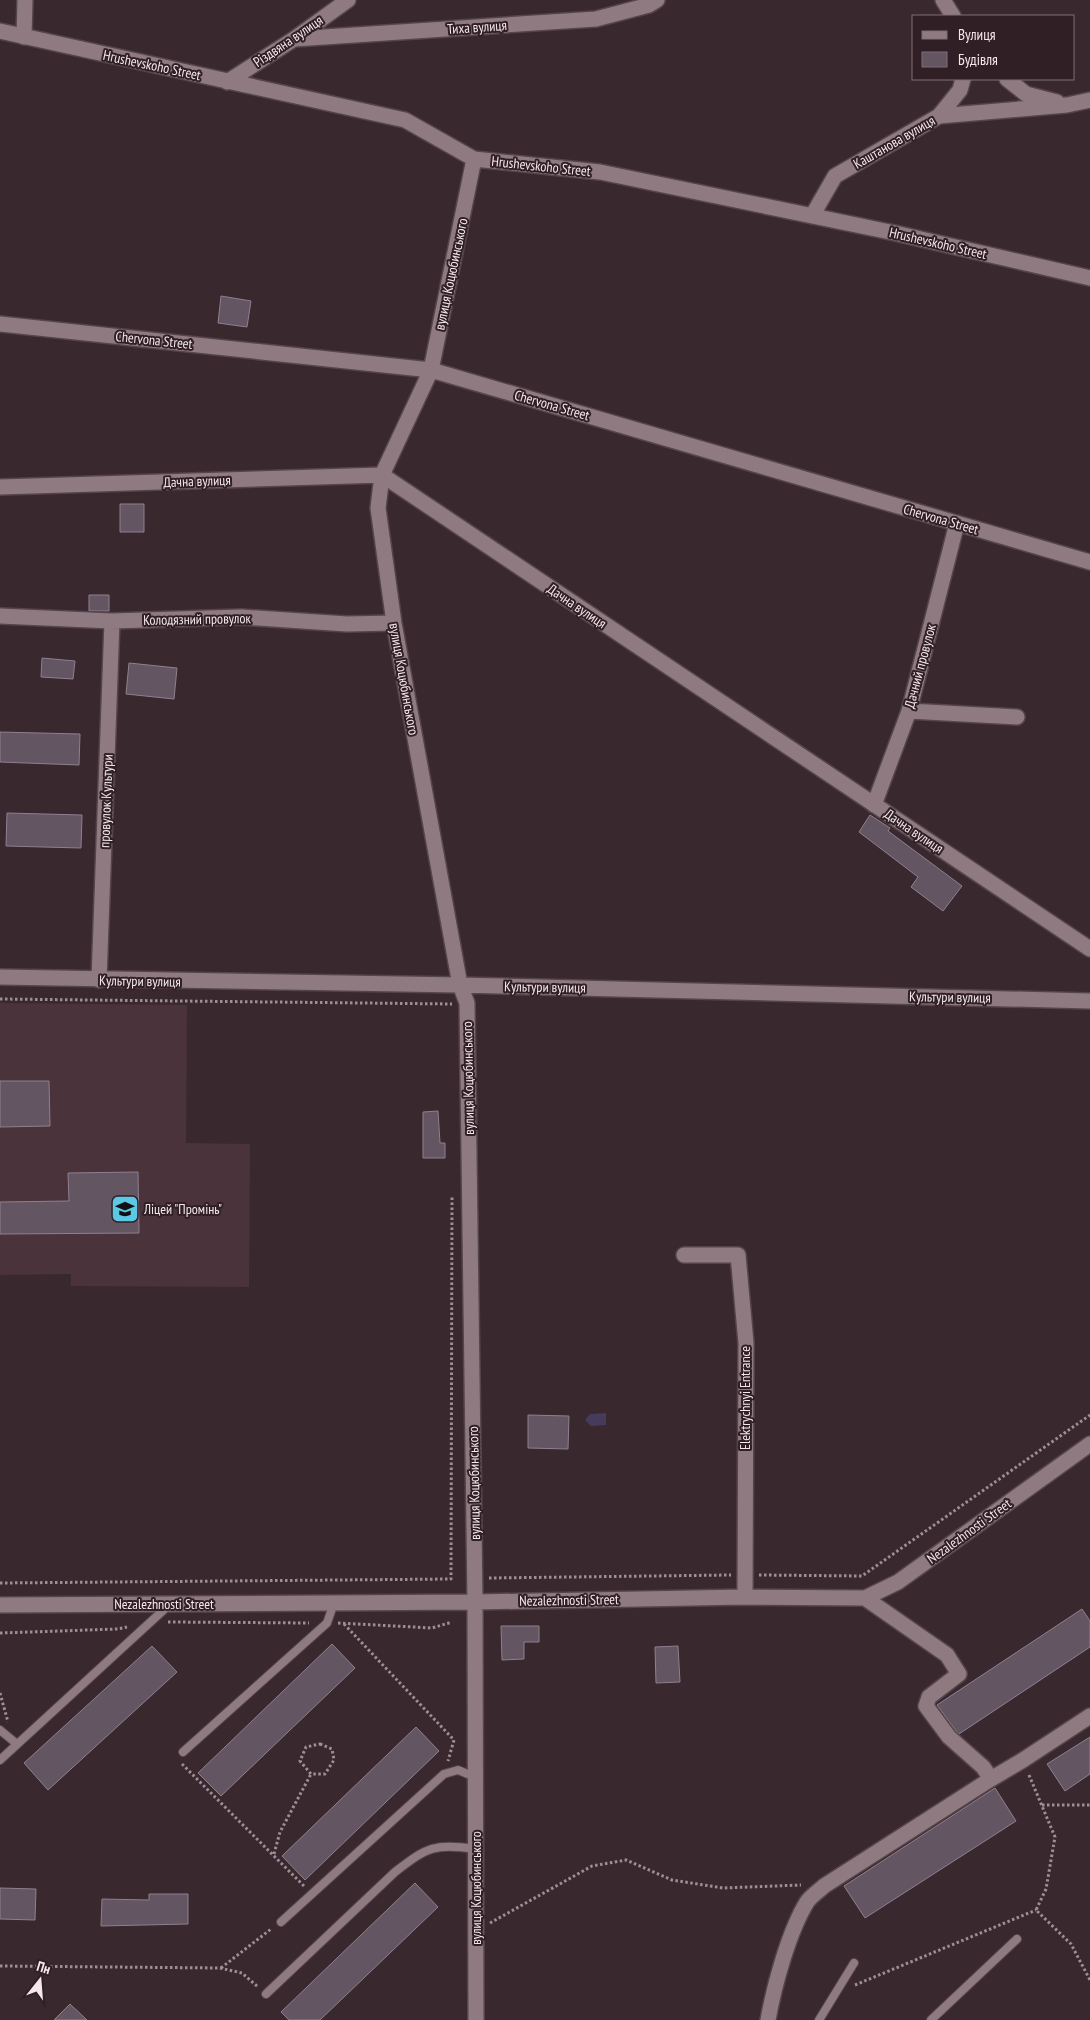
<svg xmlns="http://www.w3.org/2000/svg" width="1090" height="2020" font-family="'PT Sans Narrow',sans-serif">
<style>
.built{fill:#4a333b}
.water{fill:#463b5a}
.building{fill:#635562;stroke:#90808f}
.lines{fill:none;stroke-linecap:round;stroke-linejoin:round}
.service-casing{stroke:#54454a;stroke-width:10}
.minor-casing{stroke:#54454a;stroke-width:18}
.path{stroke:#9e8f95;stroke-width:3;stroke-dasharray:2.5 2.5;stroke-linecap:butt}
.service{stroke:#8f7a81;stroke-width:8}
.minor{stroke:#8f7a81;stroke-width:15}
.labels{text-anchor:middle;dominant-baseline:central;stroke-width:4;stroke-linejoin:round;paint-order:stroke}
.street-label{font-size:14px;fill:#f4e8ec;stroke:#301f25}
.poi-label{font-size:14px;fill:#f4e8ec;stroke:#301f25;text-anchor:start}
</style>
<rect width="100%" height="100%" fill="#3a282f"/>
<path class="built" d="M0 1003 187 1005 186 1143 250 1144 249 1287 71 1286V1274L0 1275Z"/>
<path class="water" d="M606 1413V1425L591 1426 585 1420 590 1414Z"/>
<path class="building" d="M221 296 251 301 247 327 218 323Z
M120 504H144V532H120Z
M89 595H109V611H89Z
M42 658 75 661 73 679 41 677Z
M129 663 177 668 174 699 126 694Z
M0 732 80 734 79 765 0 762Z
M7 813 82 815 81 848 6 846Z
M870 815 890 828 888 831 962 886 943 911 911 887 918 877 859 832Z
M0 1081H49L50 1126 0 1127Z
M438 1111 440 1143H445V1158H423V1112Z
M138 1172 139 1233 0 1234V1202L69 1201 68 1173Z
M528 1415 569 1416 568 1449 528 1448Z
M1082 1609 1090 1621V1647L959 1734 956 1731 937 1705Z
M501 1626H539V1642H524V1659L502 1660Z
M332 1644 355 1668 221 1796 198 1773Z
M152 1646 177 1672 48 1790 24 1763Z
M678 1646 680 1682 656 1683 655 1647Z
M416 1727 439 1751 305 1880 282 1856Z
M1090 1737V1774L1065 1791 1047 1764Z
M995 1788 1016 1821 865 1918 844 1886Z
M415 1883 438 1907 320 2020H289L281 2012Z
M0 1888 36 1889 35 1920 0 1919Z
M149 1894H188V1924L101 1926 102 1899 149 1900Z
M70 2004 87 2020H54Z"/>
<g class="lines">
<g class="service-casing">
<path id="service" d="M0 1730 17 1744
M183 1752 327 1623 334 1603
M0 1760 169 1605
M281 1922 444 1774 458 1770 475 1777
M266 1994 395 1872C429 1846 433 1844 476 1849
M819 2020 854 1963
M931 2020 1017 1939"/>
</g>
<g class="minor-casing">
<path id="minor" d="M943 0 953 16
M0 31 405 120 474 159 600 172 895 233 1090 278
M24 37 25 0
M294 39 596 19 649 5 657 0
M1007 79 1026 94 1057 102
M227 82 294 39 348 0
M939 116 960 90 963 79
M474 159 431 370 382 475 378 508 394 623 460 985 467 1003 475 1602 476 2020
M812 216 835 176 939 116 1067 105 1090 100
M0 324 431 370 1090 562
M0 487 382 475 1090 949
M0 616 112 621 241 617 347 624 394 623
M909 711 1017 717
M874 805 909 711 957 523
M0 977 460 985 1090 1001
M99 980 112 621
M684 1255H738L746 1343 745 1597
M0 1605 475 1602 745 1597 865 1598 898 1582 1090 1444
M991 1779 1023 1760 1090 1716
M768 2020C774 1986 789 1931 807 1902 811 1896 819 1891 824 1886L991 1779 983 1767 949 1737 926 1706 929 1697 959 1674 947 1655 865 1598"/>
</g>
<path class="path" d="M0 999 452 1004
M759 1575 862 1576 1090 1415
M489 1578 731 1575
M0 1583 451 1579 452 1195
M168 1622 309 1623
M338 1623 432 1628 452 1622
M344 1624 454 1740 448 1761
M0 1633 118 1629 127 1627
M0 1693 8 1722
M320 1744 332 1749 334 1760 325 1774H311L300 1761 306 1747Z
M182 1764 305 1887
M1029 1775 1055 1837 1046 1889 1036 1910 1071 1944 1090 1980
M1042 1805H1090
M274 1854 280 1832 311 1774
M490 1923 592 1866 626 1860 672 1880 723 1888 801 1885
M0 1966 220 1968 242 1973 258 1987
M221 1968 271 1929
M855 1985 1036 1910"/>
<use href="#service" class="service"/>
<use href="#minor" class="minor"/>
</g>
<defs>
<g id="school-square" transform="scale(1.4375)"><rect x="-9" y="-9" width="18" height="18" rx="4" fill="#5bc8e6" stroke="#301f25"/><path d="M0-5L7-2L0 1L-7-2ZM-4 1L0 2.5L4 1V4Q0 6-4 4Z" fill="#111"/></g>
</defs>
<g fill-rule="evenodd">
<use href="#school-square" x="125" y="1209"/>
</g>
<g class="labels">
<g class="street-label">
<text transform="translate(477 27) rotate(-4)">Тиха вулиця</text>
<text transform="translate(288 41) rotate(-34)">Різдвяна вулиця</text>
<text transform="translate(152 65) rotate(12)">Hrushevskoho Street</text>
<text transform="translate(894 142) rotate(-30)">Каштанова вулиця</text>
<text transform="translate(541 166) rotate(6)">Hrushevskoho Street</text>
<text transform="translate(938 243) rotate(13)">Hrushevskoho Street</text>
<text transform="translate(451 274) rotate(-78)">вулиця Коцюбинського</text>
<text transform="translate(154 340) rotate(6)">Chervona Street</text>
<text transform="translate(552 405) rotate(16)">Chervona Street</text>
<text transform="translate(197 481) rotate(-2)">Дачна вулиця</text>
<text transform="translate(941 519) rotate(16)">Chervona Street</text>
<text transform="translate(577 606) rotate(34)">Дачна вулиця</text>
<text transform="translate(197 619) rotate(-1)">Колодязний провулок</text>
<text transform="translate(920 666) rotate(-75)">Дачний провулок</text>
<text transform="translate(404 679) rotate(80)">вулиця Коцюбинського</text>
<text transform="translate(106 801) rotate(-88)">провулок Культури</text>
<text transform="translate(914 831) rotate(34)">Дачна вулиця</text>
<text transform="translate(140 981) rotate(1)">Культури вулиця</text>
<text transform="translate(545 987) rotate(1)">Культури вулиця</text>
<text transform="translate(950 997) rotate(1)">Культури вулиця</text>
<text transform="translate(468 1078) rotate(-91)">вулиця Коцюбинського</text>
<text transform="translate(745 1398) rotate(-90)">Elektrychnyi Entrance</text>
<text transform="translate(474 1483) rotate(-91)">вулиця Коцюбинського</text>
<text transform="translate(969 1531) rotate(-36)">Nezalezhnosti Street</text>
<text transform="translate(569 1600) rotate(-1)">Nezalezhnosti Street</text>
<text x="164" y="1604">Nezalezhnosti Street</text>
<text transform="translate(476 1888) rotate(-90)">вулиця Коцюбинського</text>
</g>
<g class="poi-label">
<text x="144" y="1209">Ліцей "Промінь"</text>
</g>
</g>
<rect x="912" y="15" width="162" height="65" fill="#301f25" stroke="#7e6f75"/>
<rect x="922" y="31" width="25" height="8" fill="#8f7a81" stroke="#7e6f75"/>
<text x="958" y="40" font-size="15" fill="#f4e8ec">Вулиця</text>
<rect x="922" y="52" width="25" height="15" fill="#635562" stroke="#7e6f75"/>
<text x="958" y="65" font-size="15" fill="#f4e8ec">Будівля</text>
<g transform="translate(40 1980) rotate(17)" stroke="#301f25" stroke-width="4" paint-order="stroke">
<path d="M0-4L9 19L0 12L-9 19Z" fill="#f4e8ec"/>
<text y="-8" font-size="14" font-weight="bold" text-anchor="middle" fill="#f4e8ec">Пн</text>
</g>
</svg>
